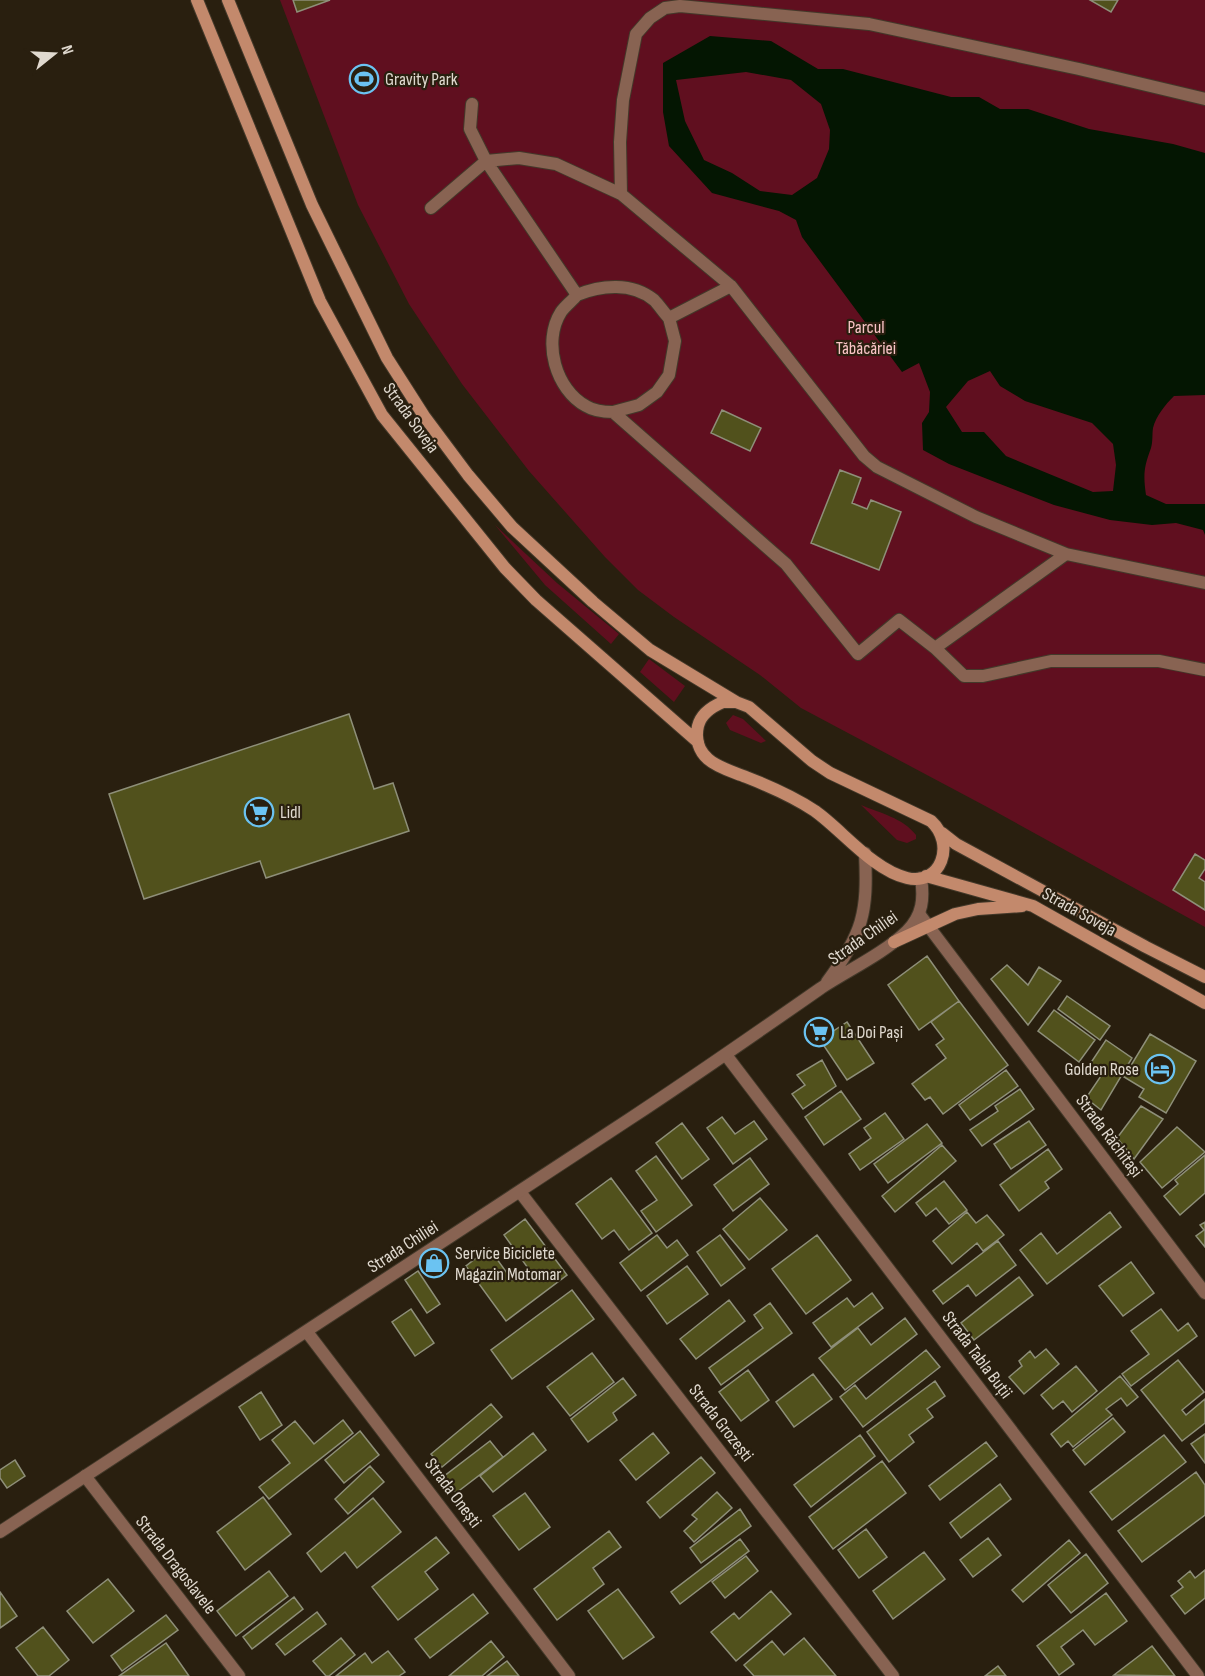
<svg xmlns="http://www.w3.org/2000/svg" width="1205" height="1676" font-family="'Sofia Sans Condensed',sans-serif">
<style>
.green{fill:#600f1f}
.water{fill:#041602;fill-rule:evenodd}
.building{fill:#51511c;stroke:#8e8f79;stroke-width:1.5}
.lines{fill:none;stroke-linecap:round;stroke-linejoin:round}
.pedestrian-casing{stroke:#43392a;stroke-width:14}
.minor-casing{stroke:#43392a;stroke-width:14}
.tertiary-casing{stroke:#43392a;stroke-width:14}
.secondary-casing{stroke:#43392a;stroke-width:14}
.pedestrian{stroke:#886352;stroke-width:12}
.minor{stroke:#886352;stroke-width:12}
.tertiary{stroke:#886352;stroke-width:12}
.secondary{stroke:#c3896c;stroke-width:12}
.labels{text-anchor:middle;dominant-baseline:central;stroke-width:4.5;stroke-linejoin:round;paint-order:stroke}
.poi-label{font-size:18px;fill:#e0d9cf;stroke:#291f0f;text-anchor:start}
.park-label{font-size:18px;fill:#f9c4c6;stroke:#291f0f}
.street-label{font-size:18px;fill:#e0d9cf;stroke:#291f0f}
</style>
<rect width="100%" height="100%" fill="#291f0f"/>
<path class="green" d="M280 0H1205V927L989 808 801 708 760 675 674 617 638 590 605 557 529 471 462 384 409 304 358 205Z
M495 525 557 583 619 634 611 644 545 585Z
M649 659 685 686 674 702 640 672Z
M733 715 743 719 766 741 761 743 730 730 726 723Z
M861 805C880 813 903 818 916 835V839L907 843 897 840Z"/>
<path class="water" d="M710 36 771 41 818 69H843L951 97H979L1000 109H1028L1089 129 1173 144 1205 153V395L1174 396C1165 405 1156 416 1153 428 1152 435 1153 441 1151 448 1144 467 1143 474 1146 495L1166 504H1205V535L1203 530 1176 523 1152 525 1110 520 1054 505 949 464 923 450 922 423 929 412 930 392 919 363 902 372 802 237 796 220 779 211 712 193 669 146 663 112V63ZM746 72 791 80 821 104 830 130 829 149 817 178 792 195 760 191 732 173 704 160 685 121 676 80ZM990 371 1000 386 1025 401 1092 423 1113 444 1116 465 1113 491 1093 492 1006 456 984 432H962L946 407 968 381Z"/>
<path class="building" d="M293 0H330L297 12Z
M1090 0H1118L1111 12Z
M722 410 761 428 750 451 711 433Z
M840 470 861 478 852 503 867 509 871 500 901 512 879 570 811 543Z
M349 714 374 789 393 783 409 831 266 878 260 861 144 899 109 794Z
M1195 854 1205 860V869L1199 878 1205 882V910L1173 890Z
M927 956 959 1001 919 1030 888 985Z
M1007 965 1028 985 1039 967 1061 981 1028 1025 991 979Z
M1067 996 1110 1026 1100 1040 1058 1009Z
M959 1001 1008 1065 943 1114 930 1097 925 1100 912 1084 946 1058 936 1045 944 1039 931 1022Z
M1054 1010 1095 1040 1079 1062 1038 1031Z
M847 1022 874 1063 847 1080 820 1040Z
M1150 1034 1196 1061 1166 1113 1139 1097 1144 1089 1124 1077Z
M1106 1040 1132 1058 1101 1110 1086 1098 1103 1073 1090 1064Z
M822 1060 836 1086 803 1109 792 1094 805 1085 797 1075Z
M1006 1070 1018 1086 970 1120 959 1105Z
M1020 1089 1034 1109 982 1146 970 1130 998 1111 995 1106Z
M841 1091 861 1119 824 1145 805 1117Z
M1141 1106 1163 1119 1134 1159 1117 1138Z
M885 1113 904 1139 860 1170 849 1154 871 1138 864 1128Z
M722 1117 735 1134 754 1121 767 1139 733 1164 707 1128Z
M1029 1121 1046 1145 1011 1169 994 1144Z
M682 1123 709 1159 682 1179 656 1143Z
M927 1124 942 1143 888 1183 874 1164Z
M1177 1127 1205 1152 1162 1188 1140 1162Z
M942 1145 956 1161 895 1212 882 1196Z
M1048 1149 1062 1169 1045 1182 1049 1188 1019 1211 1000 1185Z
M1205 1155V1193L1180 1215 1164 1196 1178 1184 1175 1180Z
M656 1156 692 1205 656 1232 641 1211 657 1200 636 1171Z
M750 1158 769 1184 733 1211 714 1185Z
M611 1178 652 1233 629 1250 614 1230 602 1239 576 1204Z
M944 1181 967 1210 949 1224 936 1208 926 1216 916 1203Z
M760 1198 787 1230 749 1260 723 1229Z
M967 1212 976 1223 987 1215 1004 1235 983 1251 977 1243 952 1264 933 1241Z
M1110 1212 1121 1227 1047 1284 1020 1250 1041 1233 1057 1254Z
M525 1219 567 1275 506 1321 466 1266 489 1248 512 1280 528 1268 504 1235Z
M1205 1222V1247L1196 1236 1204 1230 1200 1225Z
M657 1235 667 1248 677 1240 688 1255 641 1291 620 1263Z
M720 1235 745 1268 721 1286 697 1252Z
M817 1235 851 1280 806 1314 772 1269Z
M998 1241 1016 1265 976 1296 968 1285 943 1304 933 1291Z
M1131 1262 1154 1293 1123 1316 1099 1286Z
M687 1266 708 1294 667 1324 647 1296Z
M418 1271 440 1304 427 1313 405 1280Z
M1019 1277 1033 1295 974 1340 961 1323Z
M572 1290 594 1319 512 1379 491 1350Z
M872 1293 883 1308 831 1347 813 1323 847 1298 854 1307Z
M729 1300 745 1321 696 1359 680 1339Z
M770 1303 792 1333 721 1385 709 1368 763 1328 754 1315Z
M411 1309 434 1343 415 1356 392 1322Z
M1161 1309 1178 1331 1188 1323 1197 1336 1131 1386 1122 1374 1149 1354 1131 1331Z
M905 1318 917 1334 845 1390 819 1358 858 1328 871 1345Z
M1046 1349 1059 1364 1024 1394 1009 1377 1022 1366 1019 1361 1030 1351 1035 1358Z
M926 1350 940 1367 863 1427 840 1397 855 1385 866 1399Z
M592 1353 614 1382 570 1416 547 1387Z
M1178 1360 1204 1392 1182 1410 1186 1415 1205 1399V1423L1182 1441 1141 1390Z
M1076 1366 1097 1391 1072 1412 1063 1401 1053 1409 1041 1395Z
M748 1370 769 1400 741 1421 719 1392Z
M813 1374 832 1399 794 1427 776 1402Z
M1120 1376 1138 1397 1127 1406 1121 1398 1106 1409 1112 1415 1073 1447 1068 1441 1061 1447 1051 1434Z
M623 1378 636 1395 613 1413 617 1420 588 1442 571 1419Z
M935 1381 945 1396 927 1409 933 1417 909 1435 914 1442 889 1462 867 1432Z
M261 1392 282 1425 260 1440 239 1407Z
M491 1404 502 1417 442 1467 431 1454Z
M1113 1418 1125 1432 1085 1465 1073 1450Z
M343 1420 353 1433 269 1499 259 1487 290 1463 272 1440 295 1421 314 1444Z
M360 1431 379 1455 344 1483 325 1460Z
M533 1433 546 1450 493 1492 480 1476Z
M653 1433 669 1453 636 1480 620 1460Z
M1205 1434V1463L1191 1444Z
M860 1435 875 1456 811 1507 794 1485Z
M1164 1435 1186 1462 1112 1520 1090 1492Z
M490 1441 503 1457 456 1493 443 1477Z
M986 1442 997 1456 940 1500 929 1486Z
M701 1457 715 1473 660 1518 647 1502Z
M15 1460 25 1476 7 1488 0 1478V1470Z
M882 1461 906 1493 833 1549 809 1517Z
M370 1466 384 1482 348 1514 335 1499Z
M1196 1472 1205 1485V1515L1142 1562 1118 1531Z
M1000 1484 1011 1499 961 1538 950 1523Z
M717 1492 732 1508 694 1542 684 1531 697 1519 692 1515Z
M525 1493 550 1527 519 1550 493 1516Z
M263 1497 291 1534 245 1570 217 1532Z
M373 1498 401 1532 357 1568 345 1552 321 1572 307 1553Z
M740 1509 751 1526 701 1563 690 1548Z
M866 1529 887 1557 859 1578 838 1550Z
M609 1531 621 1547 593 1568 604 1584 557 1620 534 1589Z
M436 1537 449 1553 425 1572 438 1589 398 1620 372 1587Z
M988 1538 1001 1555 973 1577 960 1560Z
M740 1539 749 1551 680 1604 671 1592Z
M1069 1540 1080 1553 1023 1602 1012 1590Z
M924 1552 945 1579 893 1619 873 1591Z
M1086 1554 1108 1583 1071 1613 1048 1585Z
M746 1556 758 1571 725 1598 712 1582Z
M1205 1570V1598L1185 1614 1171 1596 1183 1587 1178 1581 1190 1571 1195 1578Z
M269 1571 288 1596 236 1636 217 1611Z
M108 1579 134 1611 93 1643 67 1611Z
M618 1589 654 1637 623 1659 588 1611Z
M771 1591 791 1614 736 1661 711 1632 734 1613 739 1619Z
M0 1592 17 1616 0 1628Z
M1106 1593 1127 1621 1095 1645 1083 1630 1061 1647 1074 1664 1059 1675 1037 1646Z
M473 1594 488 1613 430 1658 415 1639Z
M294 1597 303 1609 252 1649 243 1637Z
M317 1612 326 1624 285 1655 276 1644Z
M166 1615 178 1630 122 1671 111 1656Z
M43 1627 69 1660 49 1676H38L16 1648Z
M341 1638 355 1655 329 1676H326L313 1661Z
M804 1638 836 1676H754L744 1665 772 1641 784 1655Z
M491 1641 504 1657 482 1676H449Z
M166 1643 189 1676H119Z
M1152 1646 1175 1676 1114 1675Z
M388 1651 405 1672 399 1676H336L365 1653 372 1663Z
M507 1661 519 1676H487Z
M998 1666 1006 1676H985Z"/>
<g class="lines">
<g class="pedestrian-casing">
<path id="pedestrian" d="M1205 99 1079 69 869 24 680 6 665 8 650 18 636 34 623 100 620 142 621 194 731 286 864 456 877 467 976 517 1066 554 1205 583
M472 104 470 129 486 161 577 295C572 301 565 306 561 312 542 342 556 390 586 406 594 411 604 412 613 412L786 564 858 654 899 620 935 648 964 676H983L1051 661H1159L1205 670
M431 208 486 161 519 158 556 164 621 194
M577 295C601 285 632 282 654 300 659 305 664 313 669 318L731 286
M613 412 639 405 657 392 669 375 675 341 669 318
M935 648 1066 554"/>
</g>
<g class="minor-casing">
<path id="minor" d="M920 915 1205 1293
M726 1055 1198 1676
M520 1192 893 1676
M307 1332 569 1676
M85 1476 239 1676"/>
</g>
<g class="tertiary-casing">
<path id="tertiary" d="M827 982C863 933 868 913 865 853
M0 1532C210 1395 421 1258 631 1118 695 1076 758 1032 821 988 850 969 883 954 907 931 923 915 924 898 921 878"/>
</g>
<g class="secondary-casing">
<path id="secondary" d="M197 0 320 301 382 415 505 568 536 600 698 742
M228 0 312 205 387 358 424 416 468 475 512 527 593 602 650 650 736 702
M723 702H736L749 707 812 761 830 773 931 821C956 844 941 886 907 878 873 870 843 831 815 811 794 797 769 786 746 777 734 772 718 768 708 759 699 751 695 739 698 726 701 714 711 707 723 702Z
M942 833 956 844 1146 947 1205 977
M926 876 1033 906 1205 1003
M894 942 955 914 978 909 1022 906"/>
</g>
<use href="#pedestrian" class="pedestrian"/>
<use href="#minor" class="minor"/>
<use href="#tertiary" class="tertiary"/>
<use href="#secondary" class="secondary"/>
</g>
<defs>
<g id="stadium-ring" transform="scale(1.5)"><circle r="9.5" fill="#291f0f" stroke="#6bc3f2" stroke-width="1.5"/><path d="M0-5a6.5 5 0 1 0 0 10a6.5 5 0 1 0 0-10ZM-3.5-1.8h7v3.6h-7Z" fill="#6bc3f2"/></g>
<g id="supermarket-ring" transform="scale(1.5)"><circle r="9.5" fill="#291f0f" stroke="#6bc3f2" stroke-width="1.5"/><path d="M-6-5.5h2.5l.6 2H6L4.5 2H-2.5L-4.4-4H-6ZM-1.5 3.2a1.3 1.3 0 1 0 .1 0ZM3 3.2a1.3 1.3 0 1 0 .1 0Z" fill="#6bc3f2"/></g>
<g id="hotel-ring" transform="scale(1.5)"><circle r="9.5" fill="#291f0f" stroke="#6bc3f2" stroke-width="1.5"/><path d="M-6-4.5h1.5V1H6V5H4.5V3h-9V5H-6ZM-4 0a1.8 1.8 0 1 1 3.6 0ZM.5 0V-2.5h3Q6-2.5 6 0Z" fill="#6bc3f2"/></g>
<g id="shop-ring" transform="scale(1.5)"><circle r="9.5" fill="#291f0f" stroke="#6bc3f2" stroke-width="1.5"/><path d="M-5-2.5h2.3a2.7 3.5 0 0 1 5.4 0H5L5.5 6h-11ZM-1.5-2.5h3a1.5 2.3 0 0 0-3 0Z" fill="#6bc3f2"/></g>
</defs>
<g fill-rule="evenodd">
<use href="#stadium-ring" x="364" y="79"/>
<use href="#supermarket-ring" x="259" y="812"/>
<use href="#supermarket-ring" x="819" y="1032"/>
<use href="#hotel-ring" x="1160" y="1069"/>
<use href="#shop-ring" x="434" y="1263"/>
</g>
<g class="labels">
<g class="poi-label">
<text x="385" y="79">Gravity Park</text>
<text x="280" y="812">Lidl</text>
<text x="840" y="1032">La Doi Pași</text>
<text x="1139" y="1069" text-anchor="end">Golden Rose</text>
<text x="455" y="1253">Service Biciclete<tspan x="455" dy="21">Magazin Motomar</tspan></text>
</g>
<g class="park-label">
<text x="866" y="327">Parcul<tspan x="866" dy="21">Tăbăcăriei</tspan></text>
</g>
<g class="street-label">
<text transform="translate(411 418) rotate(54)">Strada Soveja</text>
<text transform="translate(1079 912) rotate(29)">Strada Soveja</text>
<text transform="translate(863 938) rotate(-35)">Strada Chiliei</text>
<text transform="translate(1109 1136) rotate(53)">Strada Răchitași</text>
<text transform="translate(403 1247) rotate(-33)">Strada Chiliei</text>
<text transform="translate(977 1355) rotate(53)">Strada Tabla Buții</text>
<text transform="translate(721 1423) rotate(52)">Strada Grozești</text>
<text transform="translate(453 1493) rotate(53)">Strada Onești</text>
<text transform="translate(176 1565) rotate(52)">Strada Dragoslavele</text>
</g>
</g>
<g transform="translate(54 54) rotate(72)" stroke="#291f0f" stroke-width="4.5" paint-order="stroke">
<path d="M0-4.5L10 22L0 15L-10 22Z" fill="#e0d9cf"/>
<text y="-9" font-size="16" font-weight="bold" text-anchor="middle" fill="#e0d9cf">N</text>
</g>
</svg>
